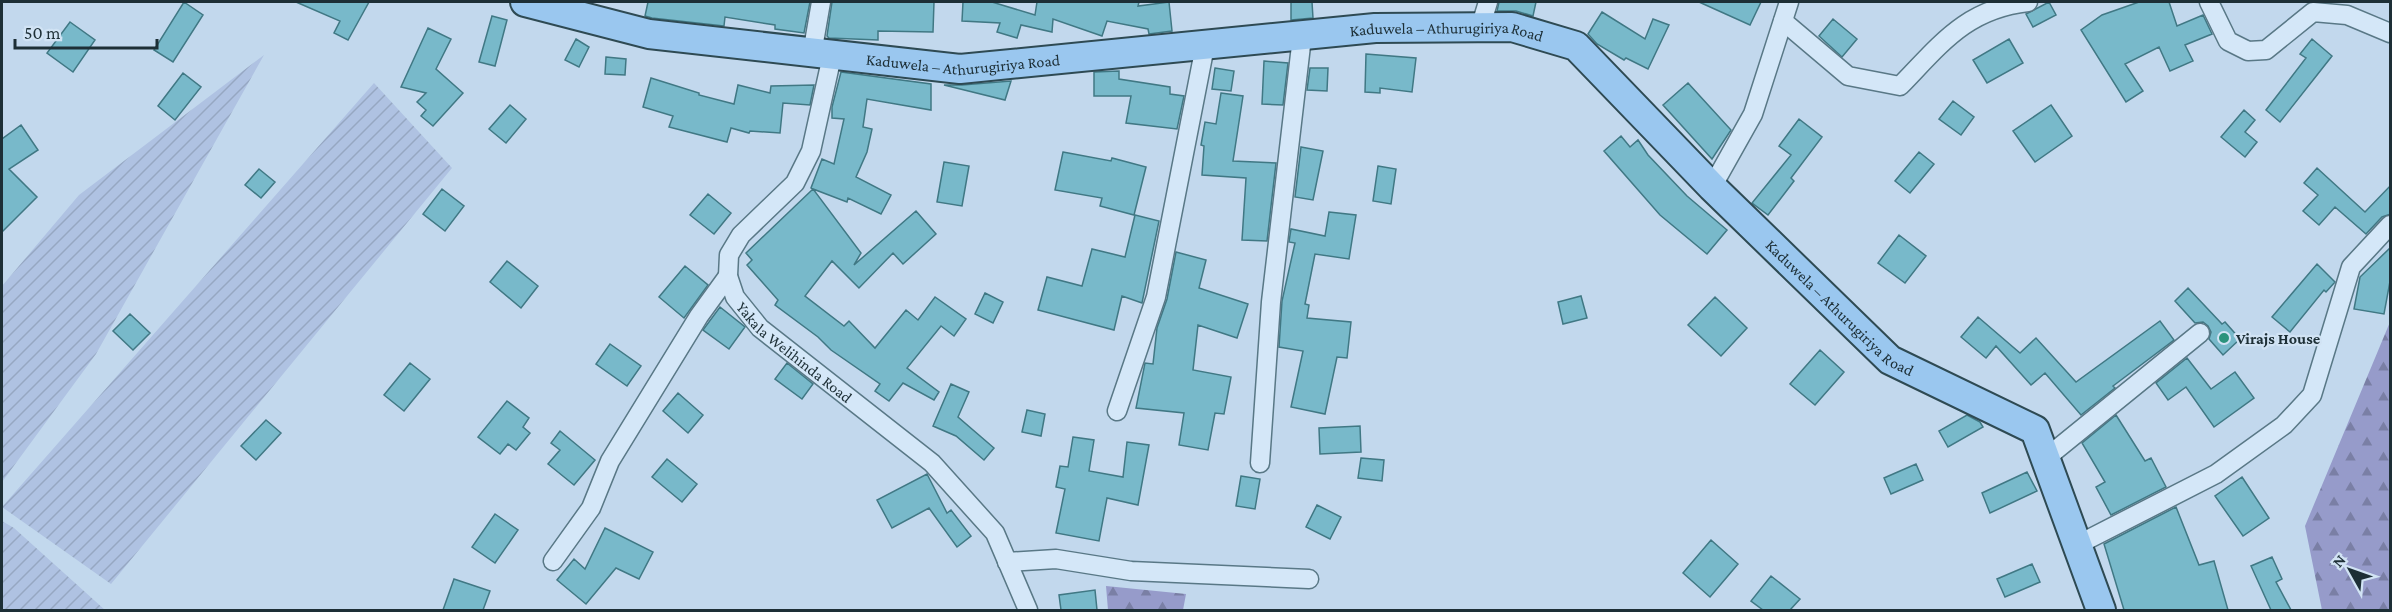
<svg xmlns="http://www.w3.org/2000/svg" width="2392" height="612" font-family="'Crimson Pro',serif">
<style>
.farmland{fill:url(#farmland-furrows)}
.forest{fill:url(#forest-firs)}
.building{fill:#78b9ca;stroke:#407884;stroke-width:1.5}
.lines{fill:none;stroke-linecap:round;stroke-linejoin:round}
.minor-casing{stroke:#597886;stroke-width:21}
.primary-casing{stroke:#2e4a53;stroke-width:32}
.minor{stroke:#d4e7f8;stroke-width:18}
.primary{stroke:#9ac7ef;stroke-width:28}
.poi-dot{fill:#2b937c;stroke:#d1e3f4;stroke-width:2}
.labels{text-anchor:middle;dominant-baseline:central;stroke-width:4.5;stroke-linejoin:round;paint-order:stroke}
.street-label{font-size:16px;fill:#1d2f36;stroke:#d1e3f4}
.poi-label{font-size:16px;font-weight:bold;fill:#1d2f36;stroke:#d1e3f4;text-anchor:start}
</style>
<defs>
<pattern id="farmland-furrows" width="10" height="10" patternUnits="userSpaceOnUse" patternTransform="scale(1.5)"><rect width="10" height="10" fill="#afc2e2"/><path d="M-1 1l2-2M0 10L10 0M9 11l2-2" fill="none" stroke="#96a7c2"/></pattern>
<pattern id="forest-firs" width="22" height="20" patternUnits="userSpaceOnUse" patternTransform="scale(1.5)"><rect width="22" height="20" fill="#969bca"/><path d="M5 1l3.5 6h-7zM16 11l3.5 6h-7z" fill="#7a7fa5"/></pattern>
</defs>
<rect width="100%" height="100%" fill="#c2d8ed"/>
<path class="farmland" d="M264 55 96 354 2 482V286L79 195Z
M374 83 452 168 111 584 2 507Z
M2 521 14 528 105 610H2Z"/>
<path class="forest" d="M2390 322V610H2322L2305 526Z
M1106 586 1186 594 1183 610H1108Z"/>
<path class="building" d="M184 2 203 15 173 62 154 50Z
M296 2H369L348 40 334 33 340 21Z
M648 2H810L804 33 775 29V25L725 17 724 26 652 18 645 16Z
M832 2H934L933 32 878 31V40L829 38 827 36Z
M963 2H992L1035 15 1037 2H1139L1138 6 1169 2 1172 31 1149 34 1148 29 1107 21 1102 36 1053 19 1052 32 1021 25 1017 38 997 32 1000 23 962 21Z
M1291 2H1312L1313 18 1291 20Z
M1499 2H1536L1533 16 1516 11H1497Z
M1699 2H1761L1750 25Z
M2049 2 2056 15 2033 27 2026 14Z
M2139 2H2169L2177 26 2203 15 2212 34 2185 45 2193 61 2170 71 2159 47 2125 64 2143 91 2126 102 2081 30 2102 15Z
M1602 12 1645 39 1653 19 1669 25 1648 69 1626 58 1624 60 1597 44 1588 34Z
M492 16 507 20 495 66 479 62Z
M1833 19 1857 39 1842 57 1819 36Z
M70 22 95 40 73 72 47 53Z
M428 28 451 39 436 69 463 93 433 126 421 116 426 110 417 102 426 93 401 87Z
M576 39 589 47 579 67 565 60Z
M2009 39 2023 63 1987 83 1973 60Z
M2312 39 2332 56 2280 122 2266 110 2306 58 2300 54Z
M1366 54 1416 58 1412 92 1380 88V93L1365 92Z
M606 57 626 59 625 75 605 74Z
M1264 61 1288 63 1283 105 1262 104Z
M1215 68 1234 71 1231 91 1212 89Z
M1310 68H1328L1327 91 1307 90Z
M1119 71V79L1170 87V94L1184 96 1177 129 1126 123 1131 96H1094V72Z
M841 72 931 84V110L867 99 863 127 872 129 867 152 856 177 891 195 881 214 848 198 847 202 813 189 861 253 854 265 916 211 936 234 903 264 893 253 859 288 832 261 805 296 844 326 849 321 875 348 906 310 918 320 935 297 966 319 954 336 941 326 907 368 939 392 934 400 903 383 889 401 875 391 880 384 831 350 818 337 775 305 778 300 747 265 752 260 746 253 813 189 811 188 822 159 834 164 844 119 832 118V107Z
M183 73 201 87 175 120 158 106Z
M651 78 699 93V95L734 104 738 85 770 93 771 86 814 85 810 105 783 103 780 133 750 131 749 133 731 128 727 142 669 127 673 116 643 107Z
M1011 81 1005 100 944 85H962Z
M1688 83 1731 130 1712 159 1663 105Z
M1221 93 1243 96 1233 161 1276 163 1267 241 1242 240 1246 178 1202 175 1204 146 1201 145 1205 122 1216 124Z
M1953 101 1974 117 1961 135 1939 119Z
M510 105 526 119 506 143 489 129Z
M2051 105 2072 136 2035 162 2013 131Z
M2244 110 2255 120 2245 132 2257 142 2245 157 2221 137Z
M1799 119 1822 137 1791 178 1794 181 1768 215 1752 203 1791 155 1779 146Z
M21 125 38 150 9 169 37 197 2 232V139Z
M1621 136 1630 147 1638 140 1648 155 1687 196 1727 230 1707 254 1660 215 1604 151Z
M1301 147 1323 151 1313 200 1295 197Z
M1063 152 1111 161 1112 158 1146 167 1134 215 1100 206 1102 198 1055 190Z
M1919 152 1934 164 1910 193 1895 181Z
M944 162 969 166 962 206 937 202Z
M1378 166 1396 169 1391 204 1373 201Z
M2317 168 2365 212 2391 185V214L2382 217 2366 234 2335 207 2319 225 2303 211 2318 195 2304 183Z
M259 169 275 182 261 198 245 185Z
M442 189 464 206 445 231 423 214Z
M708 194 731 213 714 234 690 215Z
M1329 212 1356 215 1349 259 1315 254 1305 304 1309 305 1307 318 1351 322 1347 358 1337 357 1325 414 1291 407 1303 351 1279 347 1282 301 1295 243 1289 242 1291 229 1325 236Z
M1135 215 1159 221 1142 303 1122 296 1114 330 1038 310 1047 277 1082 286 1092 249 1125 257Z
M1899 235 1926 256 1905 283 1878 263Z
M2391 247V276L2384 314 2354 309 2360 277Z
M1176 252 1206 260 1199 288 1248 304 1237 338 1198 325 1193 370 1231 377 1224 414 1215 413 1208 450 1179 445 1184 413 1136 408 1145 363 1153 364 1157 328 1167 299Z
M507 261 538 286 521 308 490 282Z
M2317 264 2335 282 2326 292 2324 290 2290 332 2272 317Z
M685 266 708 285 684 318 659 297Z
M2188 288 2222 324 2225 322 2240 339 2223 355 2209 339 2211 332 2208 326 2203 322 2195 323 2175 301Z
M985 293 1003 302 993 323 975 314Z
M1581 296 1587 318 1563 324 1558 302Z
M1715 297 1747 328 1721 356 1688 325Z
M720 307 745 327 729 349 703 330Z
M130 314 150 333 133 350 113 331Z
M1978 317 2020 353 2036 338 2076 382 2160 321 2174 340 2113 386 2115 388 2081 415 2045 373 2031 385 1996 346 1986 358 1961 337Z
M610 344 641 366 627 386 596 364Z
M1820 350 1844 372 1815 405 1790 384Z
M2187 358 2211 389 2235 372 2254 398 2214 427 2186 387 2168 400 2156 383Z
M410 363 430 379 404 411 384 395Z
M787 363 813 384 802 399 775 379Z
M951 384 969 392 958 417 994 448 984 460 956 436 933 426Z
M678 393 703 415 688 433 663 411Z
M507 401 529 418 523 427 530 433 516 450 508 444 500 454 478 437Z
M1027 410 1045 414 1041 436 1022 432Z
M1967 415 1980 422 1983 427 1948 447 1939 431Z
M2116 415 2145 461 2151 458 2166 487 2111 515 2096 487 2105 482 2082 443Z
M266 420 281 433 256 460 241 446Z
M1360 426 1361 452 1320 454 1319 428Z
M560 431 595 460 574 485 548 464 560 450 551 443Z
M1073 437 1094 440 1089 471 1123 477 1127 442 1149 445 1138 505 1107 498 1099 541 1056 533 1065 489 1056 487 1060 466 1068 467Z
M1361 458 1384 460 1382 481 1358 478Z
M667 459 697 484 682 502 652 477Z
M1916 464 1923 480 1891 494 1884 478Z
M2027 472 2037 491 1990 513 1982 493Z
M927 474 947 513 951 510 971 536 957 547 929 508 892 528 877 500Z
M1241 476 1260 479 1255 509 1236 506Z
M2242 477 2269 518 2243 536 2215 496Z
M1317 505 1341 517 1330 539 1306 527Z
M2176 507 2199 565 2214 561 2228 610H2124L2104 544Z
M495 514 518 530 495 563 472 547Z
M605 528 653 552 639 579 616 568 586 604 557 580 574 559 585 569Z
M1711 540 1738 564 1710 597 1683 573Z
M2272 557 2282 579 2276 582 2291 610H2271L2251 566Z
M2032 564 2040 582 2005 597 1997 579Z
M1771 576 1800 599 1790 610H1763L1751 601Z
M454 579 490 591 483 610H443Z
M1095 590 1097 610H1061L1059 595Z"/>
<g class="lines">
<g class="minor-casing">
<g id="minor">
<path d="M2209 2 2228 41 2248 51 2266 50 2313 12 2347 15 2390 33"/>
<path d="M1783 21 1848 76 1900 86C1941 44 1966 9 2028 2"/>
<path d="M1480 28 1488 2"/>
<path d="M812 54 821 2"/>
<path id="s1" d="M832 56 811 151 795 183 741 235 729 255 728 276 735 297 760 328 932 463 995 533 1028 610"/>
<path d="M1712 187 1753 114 1789 2"/>
<path d="M1117 411 1156 297 1205 46"/>
<path d="M2046 458 2200 333"/>
<path d="M1260 463 1271 302 1302 37"/>
<path d="M2079 544 2216 474 2284 425 2312 395 2351 267 2390 225"/>
<path d="M553 561 591 508 610 461 699 316 728 276"/>
<path d="M1007 562 1056 559 1131 571 1309 579"/>
</g>
</g>
<g class="primary-casing">
<g id="primary">
<path id="s2" d="M525 2 649 34 960 69 1375 28 1512 27 1576 46 1712 187 1890 360 2035 430 2101 610"/>
</g>
</g>
<use href="#minor" class="minor"/>
<use href="#primary" class="primary"/>
</g>
<circle class="poi-dot" cx="2224" cy="338" r="6"/>
<g class="labels">
<g class="street-label">
<text stroke="none"><textPath href="#s2" startOffset="930">Kaduwela – Athurugiriya Road</textPath></text>
<text stroke="none"><textPath href="#s2" startOffset="444">Kaduwela – Athurugiriya Road</textPath></text>
<text stroke="none"><textPath href="#s2" startOffset="1434">Kaduwela – Athurugiriya Road</textPath></text>
<text stroke="none"><textPath href="#s1" startOffset="356">Yakala Welihinda Road</textPath></text>
</g>
<g class="poi-label">
<text x="2236" y="338">Virajs House</text>
</g>
</g>
<rect width="2392" height="612" fill="none" stroke="#1d2f36" stroke-width="6"/>
<g transform="translate(2350 570) rotate(310)" stroke="#d1e3f4" stroke-width="4.5" paint-order="stroke">
<path d="M0-4.5L10 22L0 15L-10 22Z" fill="#1d2f36"/>
<text y="-9" font-size="16" font-weight="bold" text-anchor="middle" fill="#1d2f36">N</text>
</g>
<path d="M15 39v9h142v-9" fill="none" stroke="#1d2f36" stroke-width="3"/>
<text x="24" y="39" font-size="18" fill="#1d2f36" stroke="#d1e3f4" stroke-width="4.5" paint-order="stroke">50 m</text>
</svg>
